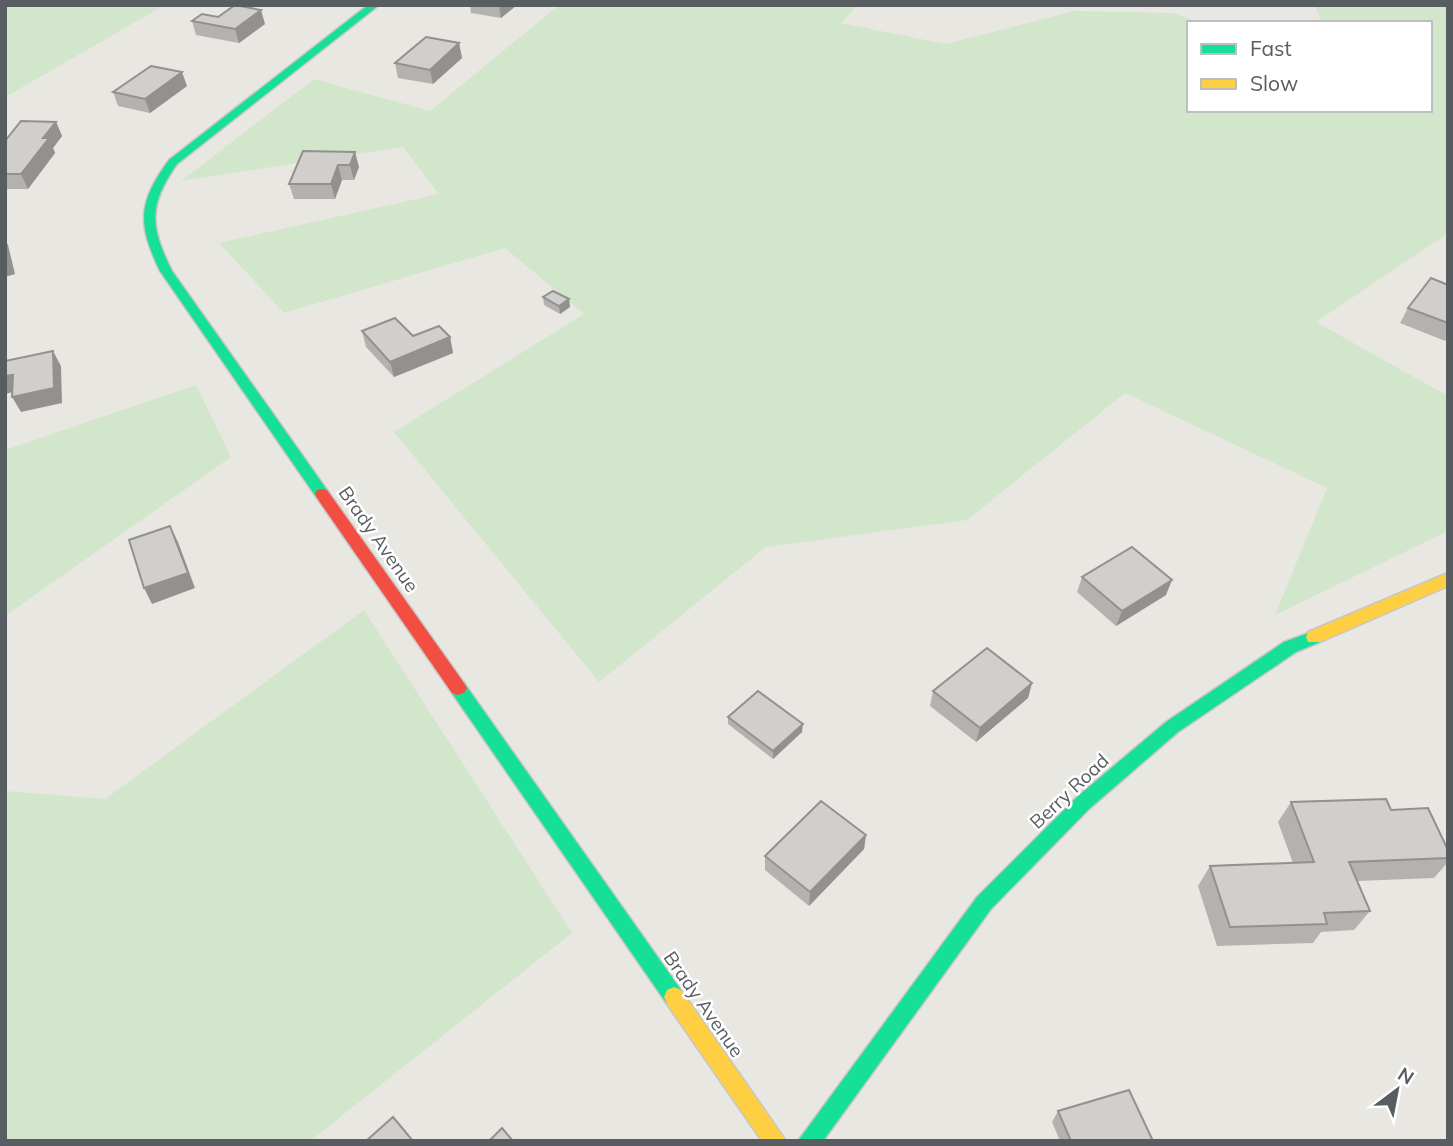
<svg xmlns="http://www.w3.org/2000/svg" width="1453" height="1146" font-family="Mulish,sans-serif">
<style>
.green{fill:#d2e6cc}
.lines{fill:none;stroke-linecap:round;stroke-linejoin:round}
.fast-casing{stroke:#c6c6c6;stroke-width:3}
.slow-casing{stroke:#c6c6c6;stroke-width:3}
.jam-casing{stroke:#c6c6c6;stroke-width:3}
.fast{fill:#16e098;fill-rule:evenodd}
.slow{fill:#ffcf43;fill-rule:evenodd}
.jam{fill:#f24e42;fill-rule:evenodd}
.wall{fill:#b4b2af}
.shaded-wall{fill:#92918f}
.building{fill:#d1cfcc;stroke:#92918f;stroke-width:2}
.labels{text-anchor:middle;dominant-baseline:central;stroke-width:5;stroke-linejoin:round;paint-order:stroke}
.street-label{font-size:19px;fill:#585d61;stroke:#fff}
</style>
<rect width="100%" height="100%" fill="#e9e7e2"/>
<path class="green" d="M5 5H165L5 97Z
M559 5H858L841 23 946 44 1074 11 1173 13 1200 23H1189V110H1430V23H1323L1314 5H1448V233L1316 322 1448 396V531L1275 615 1327 488 1125 393 967 520 766 547 599 682 394 432 584 314 505 248 284 313 219 243 439 194 403 147 181 181 314 79 430 111Z
M196 385 231 457 5 616V450Z
M364 610 572 933 310 1141H5V791L105 799Z"/>
<g class="lines">
<g class="fast-casing">
<path id="fast" d="M368 5H379L177 164C148 205 150 227 172 271L327 490 329 494 327 498H317L160 271C137 223 138 203 169 160Z
M1314 631 1320 632 1322 637 1320 642 1296 652 1178 732 1089 809 991 909 823 1141H798L977 897 1077 797 1166 722 1284 642Z
M458 681 464 683 681 990 684 997 681 1004 674 1007 667 1004 452 693 449 688 452 683Z"/>
</g>
<g class="slow-casing">
<path id="slow" d="M1448 573V586L1320 642H1308L1306 637 1308 632Z
M674 987 681 990 786 1141H762L667 1004 664 997 667 990Z"/>
</g>
<g class="jam-casing">
<path id="jam" d="M322 489 327 490 464 683 467 688 464 693 458 695 452 693 317 498 315 494 317 490Z"/>
</g>
<use href="#fast" class="fast"/>
<use href="#slow" class="slow"/>
<use href="#jam" class="jam"/>
</g>
<path class="wall" d="M470 5H517L501 18 471 13Z
M192 21 265 24 239 43 196 35Z
M459 43 462 58 433 84 398 78 395 63Z
M187 86 150 113 118 106 113 92Z
M56 122 62 136 53 148 55 153 28 189H5V141Z
M303 151 359 167 354 180H342L335 199H294L289 184Z
M1448 285V337L1445 341 1400 323 1408 308Z
M543 297 569 299 570 307 560 314 544 305Z
M362 331 413 336 450 337 453 353 394 377 366 347Z
M1082 577 1166 595 1116 626 1077 592Z
M1032 683 1028 698 976 742 930 706 933 691Z
M728 717 802 732 773 759 728 724Z
M1291 802 1391 810 1448 850V862L1434 878 1357 881 1370 911 1354 930 1321 932 1313 943 1217 946 1198 886 1210 866 1293 863 1278 822Z
M866 835 864 849 809 906 765 870V856Z
M1058 1111 1153 1141H1060L1052 1122Z"/>
<path class="shaded-wall" d="M499 5H517L501 18Z
M261 10 265 24 239 43 235 29Z
M459 43 462 58 433 84 430 70Z
M182 72 187 86 150 113 145 99Z
M56 122 62 136 53 148 55 153 28 189 21 174 43 138Z
M355 152 359 167 354 180 350 165Z
M338 165 342 180 335 199 331 184Z
M5 240 8 245 15 274 5 277Z
M569 299 570 307 560 314 559 306Z
M450 337 453 353 394 377 390 362Z
M53 351 61 366 62 403 21 412 12 397Z
M13 375 21 390 5 394V376Z
M170 526 178 542 195 588 152 604 144 588Z
M1172 580 1166 595 1116 626 1122 611Z
M1032 683 1028 698 976 742 980 728Z
M803 724 802 732 773 759V751Z
M866 835 864 849 809 906 810 892Z"/>
<path class="building" d="M235 5 261 10 235 29 192 21 202 14 218 17Z
M426 37 459 43 430 70 395 63Z
M151 66 182 72 145 99 113 92Z
M21 121 56 122 43 138H49L21 174H5V141Z
M303 151 355 152 350 165H338L331 184H289Z
M1431 278 1448 285V323L1408 308Z
M553 291 569 299 559 306 543 297Z
M395 318 413 336 439 326 450 337 390 362 362 331Z
M53 351 54 388 12 397 13 375 5 376V361Z
M170 526 188 573 144 588 129 540Z
M1132 547 1172 580 1122 611 1082 577Z
M987 648 1032 683 980 728 933 691Z
M758 691 803 724 773 751 728 717Z
M1386 799 1391 810 1428 808 1448 850V858L1349 862 1370 911 1324 913 1327 924 1230 927 1210 866 1314 862 1291 802Z
M821 801 866 835 810 892 765 856Z
M1129 1090 1153 1141H1071L1058 1111Z
M393 1117 413 1141H366Z
M502 1128 513 1141H489Z"/>
<g class="labels">
<g class="street-label">
<text transform="translate(379 539) rotate(55)">Brady Avenue</text>
<text transform="translate(1069 791) rotate(-43)">Berry Road</text>
<text transform="translate(704 1004) rotate(55)">Brady Avenue</text>
</g>
</g>
<rect width="1453" height="1146" fill="none" stroke="#585d61" stroke-width="14"/>
<rect x="1187" y="21" width="245" height="91" fill="#ffffff" stroke="#bcbec0" stroke-width="2"/>
<rect x="1201" y="44" width="35" height="10" fill="#16e098" stroke="#bcbec0" stroke-width="2"/>
<text x="1250" y="56" font-size="21" fill="#585d61">Fast</text>
<rect x="1201" y="79" width="35" height="10" fill="#ffcf43" stroke="#bcbec0" stroke-width="2"/>
<text x="1250" y="91" font-size="21" fill="#585d61">Slow</text>
<g transform="translate(1397 1090) rotate(32)" stroke="#ffffff" stroke-width="5" paint-order="stroke">
<path d="M0-5L12 26L0 18L-12 26Z" fill="#585d61"/>
<text y="-10" font-size="19" font-weight="bold" text-anchor="middle" fill="#585d61">N</text>
</g>
</svg>
